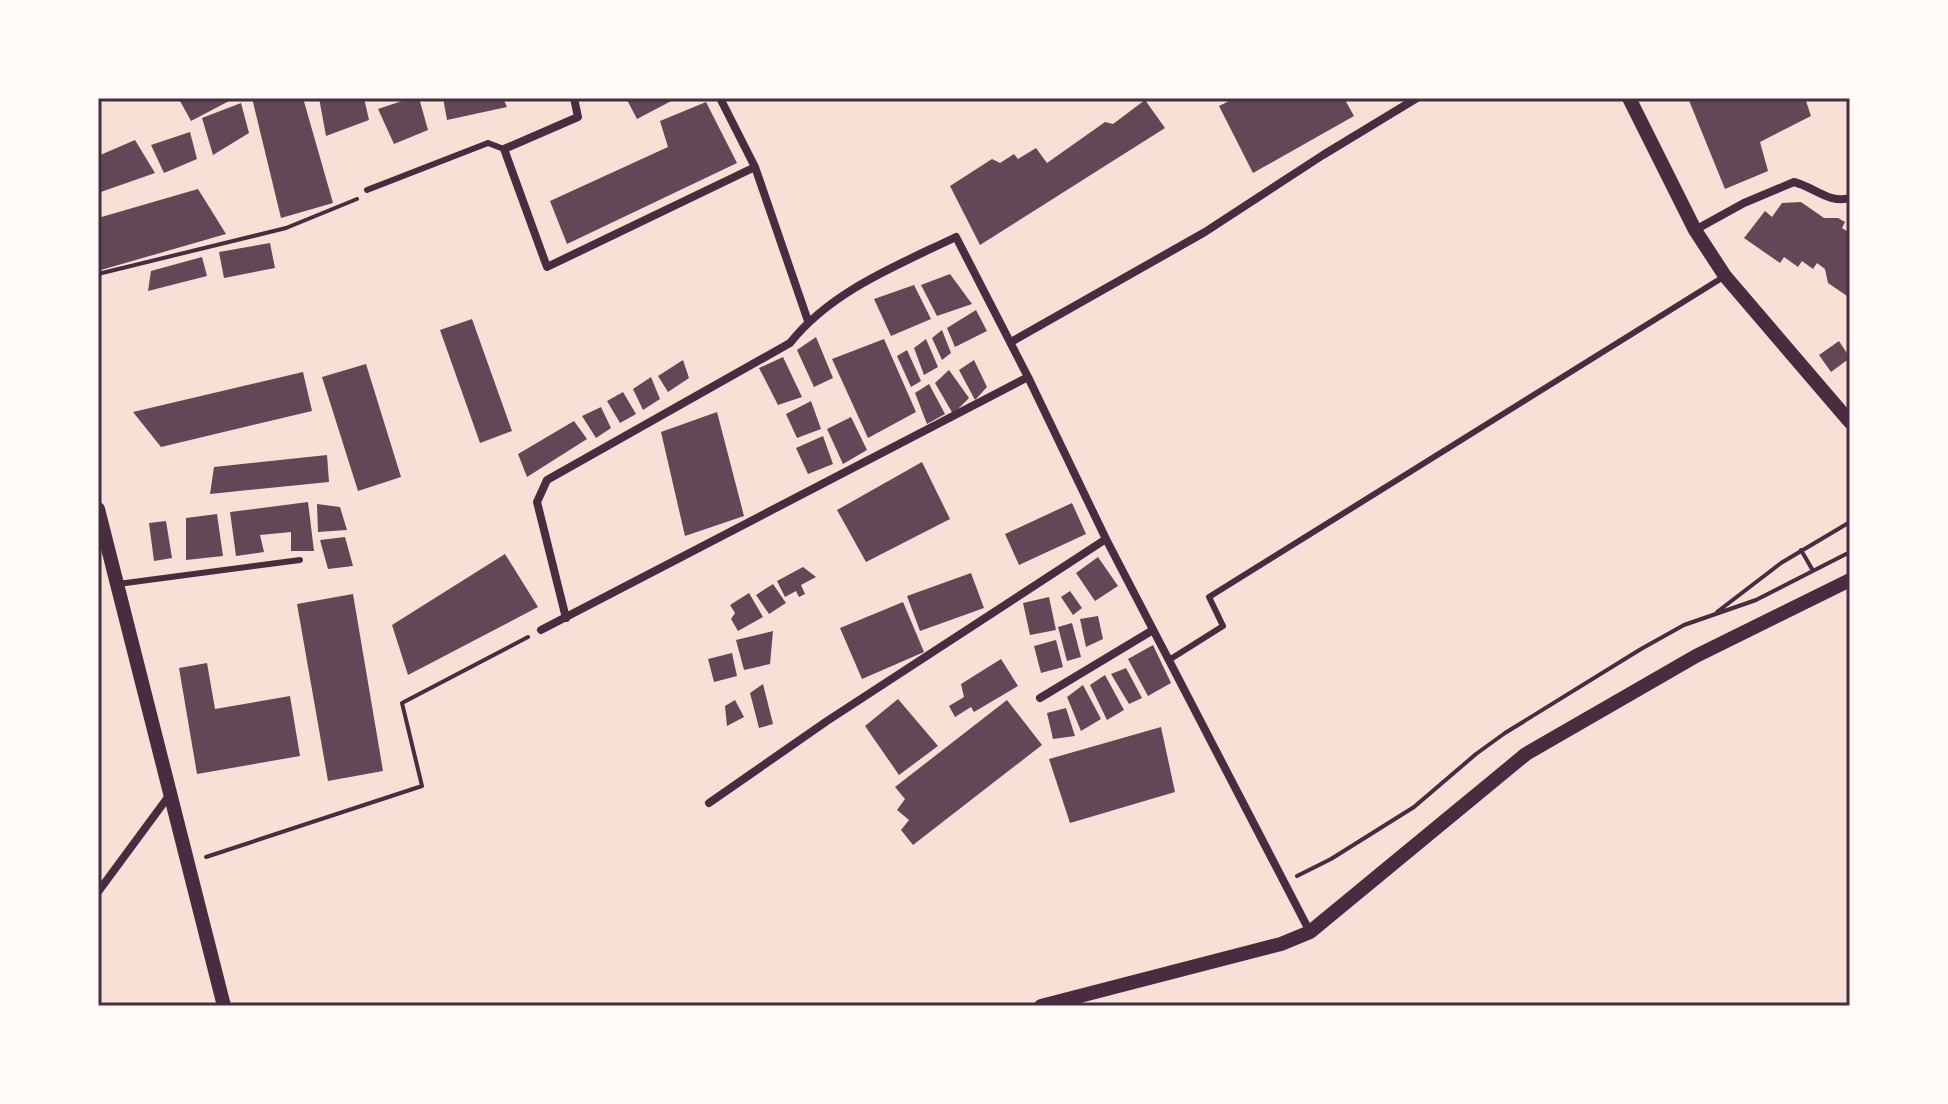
<svg xmlns="http://www.w3.org/2000/svg" width="1948" height="1104" font-family="Lato,sans-serif">
<style>
.building{fill:#644757}
.lines{fill:none;stroke-linecap:round;stroke-linejoin:round}
.path{stroke:#4a2c40;stroke-width:4}
.service{stroke:#4a2c40;stroke-width:6}
.minor{stroke:#4a2c40;stroke-width:8}
.tertiary{stroke:#4a2c40;stroke-width:14}
.neatline{fill:none;stroke:#4a2c40;stroke-width:3}
</style>
<rect width="100%" height="100%" fill="#f7e1d7"/>
<path class="building" d="M187 98H230L231 100 191 121 180 101Z
M252 98H303L333 203 281 218Z
M319 98H364L369 120 326 136Z
M411 98H419L428 130 394 144 378 109Z
M443 98H503L507 107 447 120Z
M626 98H677L637 119Z
M1235 98H1344L1354 116 1253 173 1219 106Z
M1688 98H1805L1811 116 1760 142 1768 171 1725 189Z
M1145 100 1165 128 980 245 950 186 992 159 1000 163 1014 154 1018 159 1036 148 1047 163 1105 122 1113 124Z
M706 102 737 163 567 244 550 201 668 147 660 121Z
M241 103 249 133 213 155 202 118Z
M190 132 197 159 164 173 151 145Z
M135 140 155 173 98 193V156Z
M198 189 226 234 101 270 98 261V218Z
M1801 202 1824 218H1838L1845 222 1842 228 1850 233V298L1828 283 1825 269 1817 263 1813 269 1802 261 1798 267 1784 257 1780 263 1744 238 1765 211 1772 217 1782 203Z
M270 243 275 268 224 278 219 252Z
M202 257 207 276 148 291 151 271Z
M950 274 972 304 937 316 921 285Z
M914 285 931 319 891 336 874 299Z
M976 310 987 331 955 347 947 328Z
M472 319 512 431 480 443 440 330Z
M942 330 951 353 942 360 932 338Z
M816 337 833 378 814 387 797 350Z
M884 339 916 412 868 438 832 359Z
M926 339 938 367 924 375 914 348Z
M1839 341 1850 358 1831 372 1819 355Z
M907 350 921 381 911 387 897 356Z
M783 357 802 397 778 405 759 368Z
M683 360 689 378 668 392 658 376Z
M974 360 987 387 975 400 959 370Z
M366 364 401 477 358 491 322 377Z
M949 370 969 398 953 414 935 383Z
M303 372 312 411 161 447 133 412Z
M651 377 660 399 643 410 633 389Z
M929 384 945 414 927 424 915 393Z
M623 392 636 414 620 423 607 401Z
M811 401 821 429 797 438 786 414Z
M601 407 611 428 596 438 582 416Z
M717 412 744 516 685 536 661 432Z
M851 417 867 450 843 464 827 429Z
M574 421 587 439 527 477 518 454Z
M823 436 833 464 808 474 796 448Z
M327 455 329 482 210 494 214 467Z
M922 462 950 519 866 562 837 510Z
M308 502 314 551H291V532L260 535 264 552 236 556 230 512Z
M1072 503 1086 534 1019 565 1005 534Z
M317 504 340 507 347 530 318 532Z
M217 514 223 556 186 560V518Z
M166 521 172 558 154 561 149 523Z
M345 537 353 566 328 569 320 540Z
M505 554 538 607 408 675 392 625Z
M1098 557 1118 586 1095 601 1076 573Z
M803 567 816 577 801 585 805 594 799 597 796 591 785 597 777 581Z
M971 573 984 608 920 631 907 596Z
M773 584 786 603 769 614 756 595Z
M1070 591 1082 608 1073 615 1061 597Z
M749 593 763 617 738 631 731 619 735 613 730 605Z
M353 594 383 771 328 781 297 604Z
M1049 597 1056 630 1030 635 1023 603Z
M903 602 924 652 862 679 840 628Z
M1098 616 1103 639 1086 647 1080 619Z
M1072 623 1081 657 1067 661 1058 627Z
M773 631 770 664 744 670 736 640Z
M1056 640 1063 667 1041 673 1034 646Z
M1153 645 1171 683 1148 696 1128 659Z
M732 653 737 676 714 682 708 659Z
M1001 659 1018 686 974 712 971 707 955 717 949 706 964 697 961 684Z
M207 663 215 709 290 696 300 756 197 774 179 668Z
M1126 668 1142 698 1129 704 1111 674Z
M1105 675 1124 710 1107 720 1090 685Z
M763 684 773 724 759 728 750 693Z
M1083 685 1101 719 1081 731 1067 697Z
M898 699 938 746 899 775 865 726Z
M735 700 744 717 727 726 725 706Z
M1007 700 1042 745 913 845 901 830 909 820 897 810 905 799 895 787Z
M1066 708 1075 736 1053 739 1047 713Z
M1161 727 1175 792 1070 823 1049 759Z"/>
<g class="lines">
<path class="path" d="M98 274 286 228 357 199
M1801 550 1812 569
M1717 612 1781 563 1850 522
M206 857 422 786 402 703 528 637
M1297 876 1331 859 1414 807 1476 754 1505 733 1641 649 1684 625 1756 600 1850 552"/>
<path class="service" d="M367 190 488 143 504 149
M118 584 300 560
M1169 660 1223 626 1209 597 1725 276"/>
<path class="minor" d="M574 98 578 117 504 149 547 267 755 167
M720 98 755 167 808 321
M1695 230 1744 203 1794 182C1814 187 1829 204 1850 198
M1011 342 1205 232 1323 155 1417 98
M566 618 537 502 547 480 790 343C831 291 898 265 956 237L1028 377 1106 539 1310 932
M541 630 1028 377
M1040 698 1153 630
M709 803 827 721 1106 539
M98 892 171 793"/>
<path class="tertiary" d="M1629 98 1695 230 1725 276 1850 422
M98 509 224 1006
M1041 1006 1281 944 1310 932 1526 754 1696 656 1850 580"/>
</g>
<rect width="1948" height="1104" fill="none" stroke="#fffaf5" stroke-width="200"/>
<rect x="100" y="100" width="1748" height="904" class="neatline"/>
</svg>
